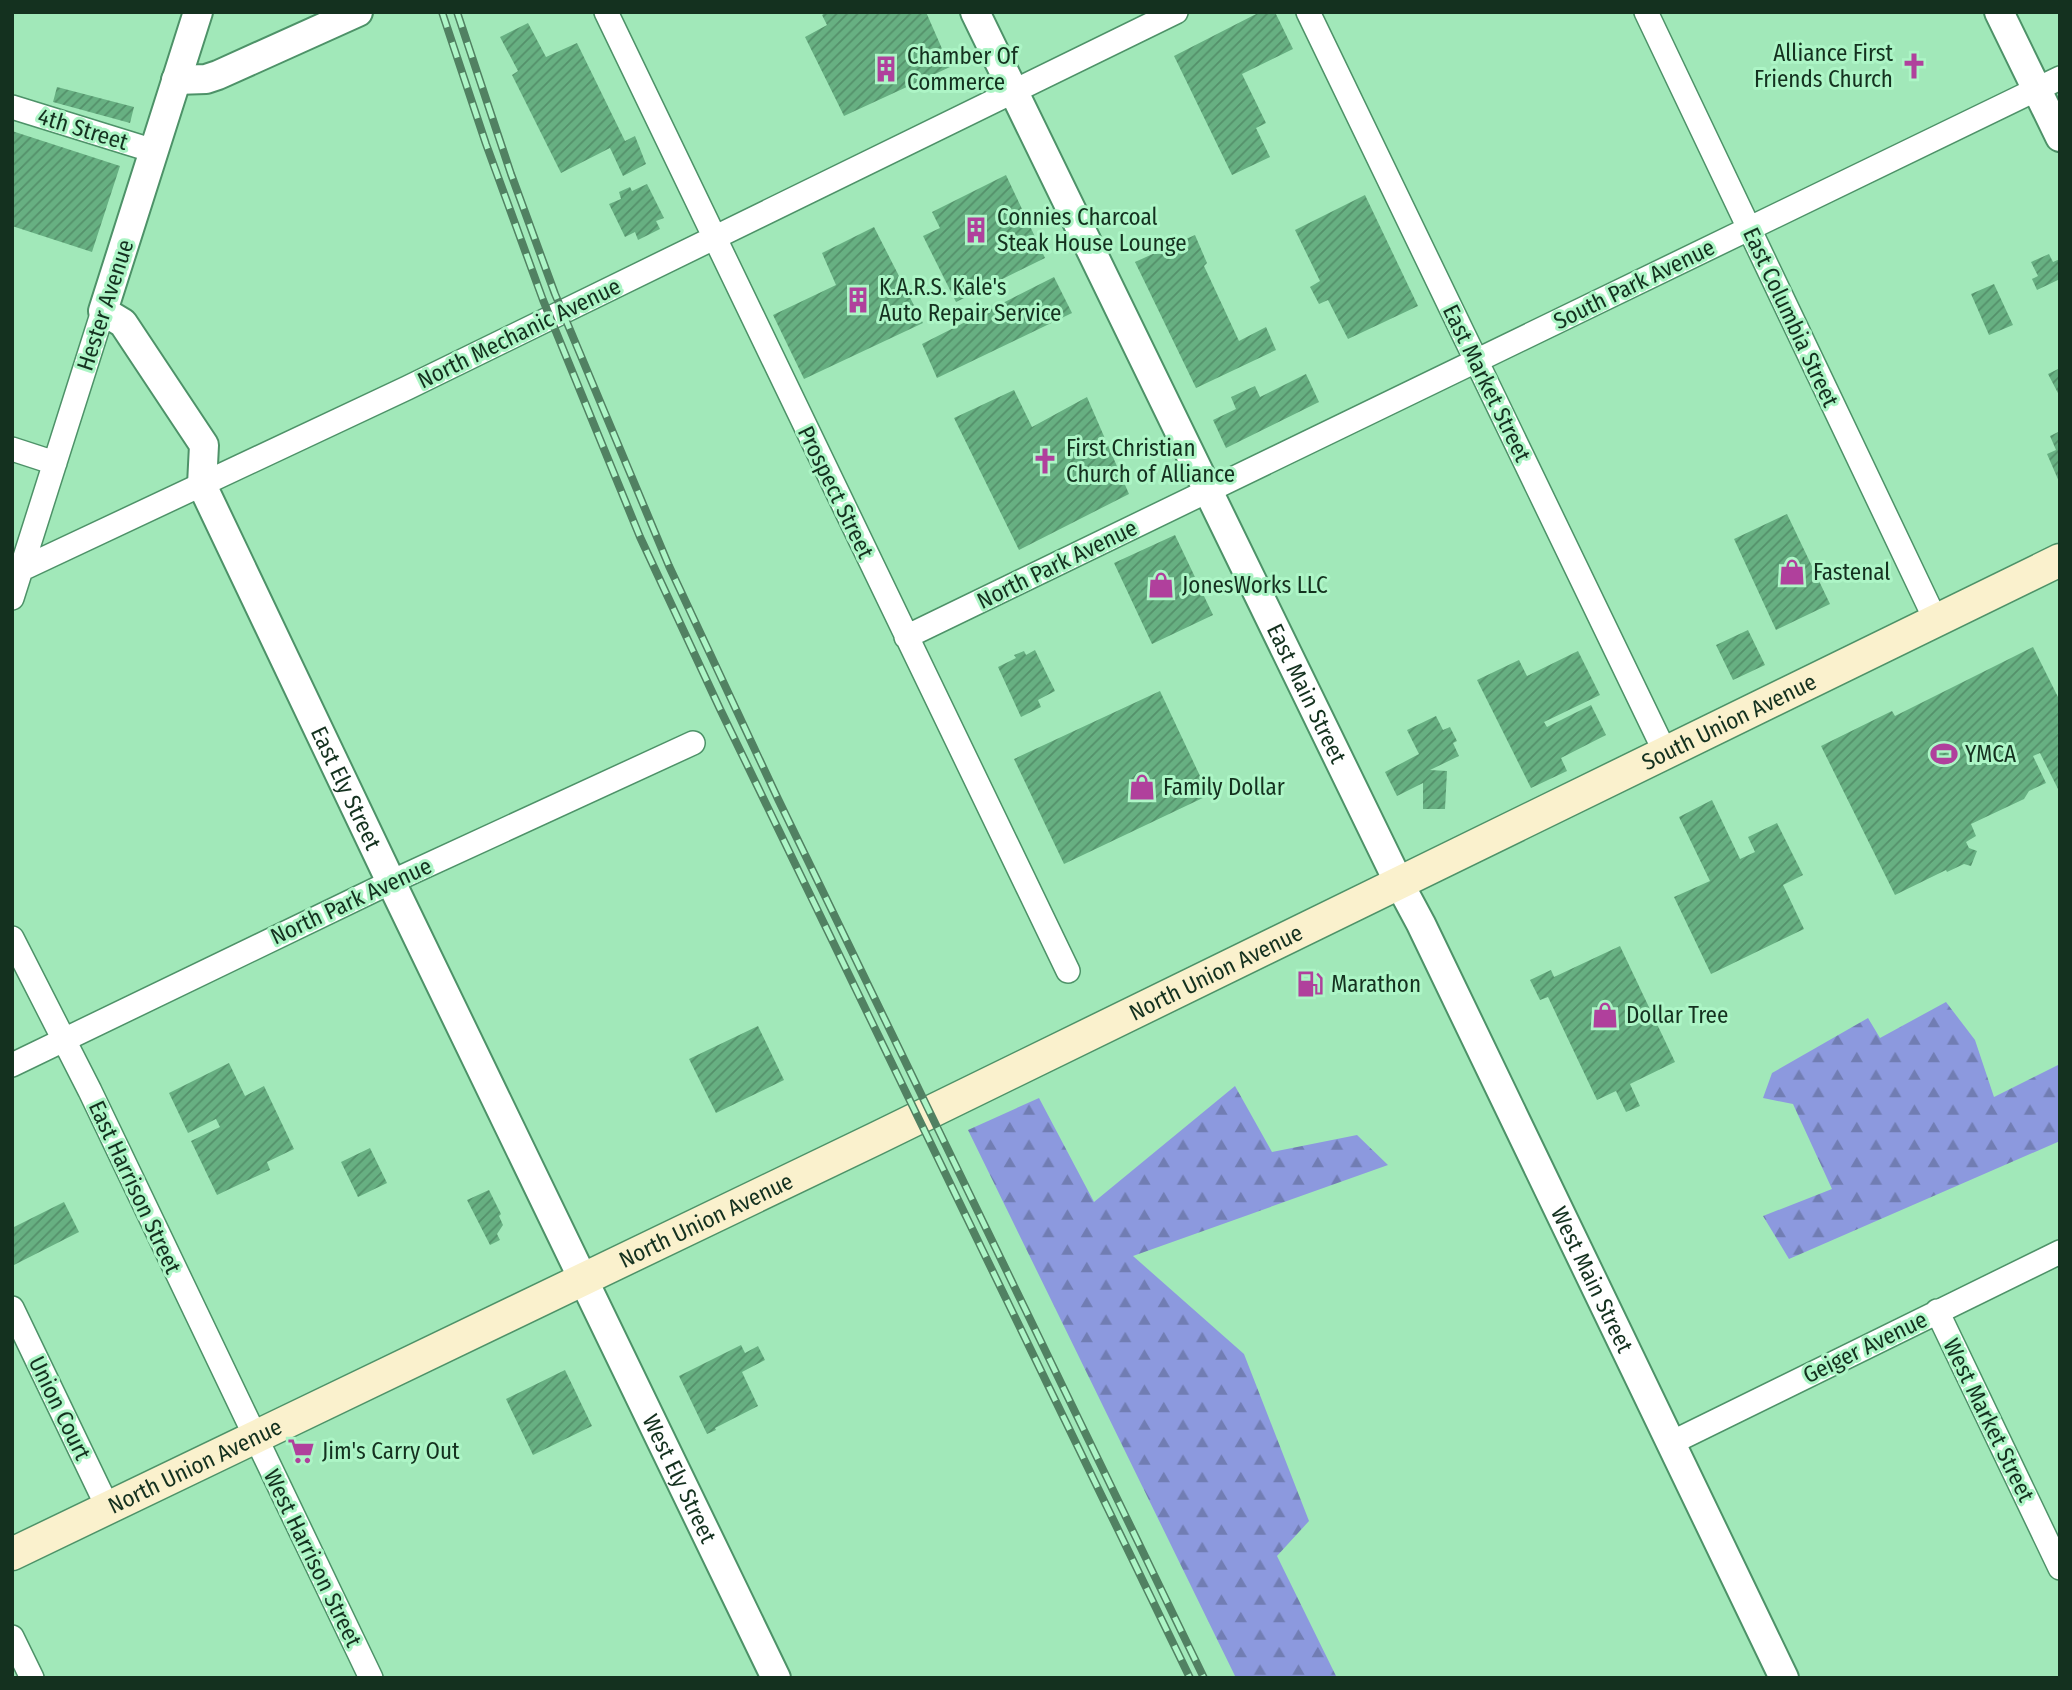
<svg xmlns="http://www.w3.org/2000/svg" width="2072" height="1690" font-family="'Fira Sans Condensed',sans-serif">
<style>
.forest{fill:url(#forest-firs)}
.building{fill:url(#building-hatch)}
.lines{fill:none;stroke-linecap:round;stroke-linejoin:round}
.minor-casing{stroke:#4d9268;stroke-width:26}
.tertiary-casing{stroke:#4d9268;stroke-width:32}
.secondary-casing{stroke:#4d9268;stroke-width:35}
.minor{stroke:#fff;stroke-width:23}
.tertiary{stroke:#fff;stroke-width:28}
.secondary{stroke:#faf1cd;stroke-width:32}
.rail-casing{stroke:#518162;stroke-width:8}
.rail{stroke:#adf5c6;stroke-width:5;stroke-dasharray:16;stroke-linecap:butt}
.labels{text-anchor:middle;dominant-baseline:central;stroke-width:6;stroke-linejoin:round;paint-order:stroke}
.poi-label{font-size:23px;fill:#14311f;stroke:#adf5c6;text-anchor:start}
.street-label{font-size:23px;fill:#14311f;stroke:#adf5c6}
</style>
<defs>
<pattern id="forest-firs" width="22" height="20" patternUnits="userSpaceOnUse" patternTransform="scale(1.75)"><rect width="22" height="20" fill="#8c99de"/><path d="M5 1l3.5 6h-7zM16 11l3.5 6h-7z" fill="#717db3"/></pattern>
<pattern id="building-hatch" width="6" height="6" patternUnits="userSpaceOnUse" patternTransform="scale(1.75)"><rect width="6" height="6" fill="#67b082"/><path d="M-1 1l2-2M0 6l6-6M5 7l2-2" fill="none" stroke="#54906a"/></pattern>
</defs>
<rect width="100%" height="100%" fill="#a1e8b9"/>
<path class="forest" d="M1946 1002 1975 1040 1994 1097 2060 1064V1141L1789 1259 1763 1216 1832 1189 1793 1104 1763 1098 1772 1073 1868 1018 1880 1038Z
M1235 1086 1272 1152 1357 1135 1388 1165 1133 1256 1244 1354 1309 1521 1277 1556 1337 1678H1236L968 1130 1039 1098 1094 1202Z"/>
<path class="building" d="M826 12H926L950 67 844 116 805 37 827 25 822 15Z
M1260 12H1275L1293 49 1242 74 1266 123 1256 128 1270 157 1232 175 1174 56Z
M528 23 546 57 577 43 625 141 635 136 646 164 623 176 610 148 561 173 512 75 518 71 500 37Z
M57 87 134 107 130 123 53 102Z
M12 131 120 166 92 252 12 226Z
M1006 175 1045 258 956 302 923 236 940 228 932 212Z
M647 184 664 218 656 221 660 229 638 240 635 232 625 237 609 204 621 199 619 192 630 187 632 191Z
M1365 195 1418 306 1348 339 1328 300 1319 304 1310 287 1320 281 1295 230Z
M874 227 923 323 804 379 773 315 836 285 822 253Z
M1195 235 1207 263 1204 266 1239 341 1266 327 1276 350 1196 388 1135 262Z
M2049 254 2053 262 2060 259V279L2037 290 2032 279 2038 276 2031 262Z
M1054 277 1072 313 937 378 922 344Z
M1994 284 2013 325 1989 335 1971 294Z
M2060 368V397L2048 374Z
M1306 374 1319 402 1226 448 1213 420 1236 409 1231 397 1255 386 1260 397Z
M1014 390 1032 427 1087 397 1129 494 1019 550 954 418Z
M2060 431V484L2047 454 2056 450 2050 436Z
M1787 514 1830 604 1776 630 1734 539Z
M1175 535 1213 615 1152 644 1114 563Z
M1748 630 1765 665 1733 680 1716 645Z
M2033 647 2060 701V793L2040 753 2033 756 2046 783 2029 791 2024 799 1971 824 1976 836 1966 842 1969 848 1977 851 1971 866 1964 864 1947 872 1946 870 1895 895 1821 746 1892 711 1895 716Z
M1035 650 1055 691 1038 700 1041 707 1021 717 998 667 1016 658 1014 655 1024 651 1026 655Z
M1578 651 1600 695 1544 722 1547 727 1591 705 1606 735 1561 758 1567 771 1531 788 1477 680 1519 660 1527 676Z
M1160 691 1209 795 1064 864 1014 759Z
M1436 716 1443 730 1450 727 1457 741 1453 743 1459 756 1430 770 1447 771 1445 809H1423V783L1397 796 1385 772 1419 754 1407 730Z
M1712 800 1740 859 1755 852 1748 837 1777 823 1803 875 1783 885 1804 929 1711 974 1674 897 1710 881 1679 817Z
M1620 946 1675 1062 1630 1084 1640 1106 1626 1112 1616 1091 1597 1100 1548 997 1540 1000 1530 980 1551 970 1554 977Z
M758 1026 784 1080 716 1113 689 1059Z
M229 1063 245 1096 264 1086 294 1149 267 1162 270 1170 217 1195 191 1141 220 1127 216 1119 188 1133 169 1093Z
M370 1148 387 1183 358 1197 341 1162Z
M489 1190 501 1214 499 1216 503 1225 497 1234 500 1240 490 1245 467 1200Z
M64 1202 79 1232 12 1266V1228Z
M741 1345 745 1353 758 1346 765 1360 742 1372 758 1406 715 1428 716 1430 707 1434 679 1376Z
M565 1370 592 1426 533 1455 506 1399Z"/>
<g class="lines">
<g class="minor-casing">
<path id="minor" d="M606 12 1068 971
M1308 12 1666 754
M1646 12 1936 621
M12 107 154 151
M12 449 55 463
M22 569 407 388 1176 12
M12 598 103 311
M906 637 2060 78
M12 938 90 1091 371 1678
M12 1065 391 882 693 743
M12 1308 108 1508
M1937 1311 2060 1568
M1671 1443 2060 1252
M12 1637 32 1678"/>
</g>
<g class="tertiary-casing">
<g id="tertiary">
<path id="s1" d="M198 12 103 311 123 323 204 445 202 485 391 882 776 1678"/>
<path id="s2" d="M975 12 1399 883 1421 924 1784 1678"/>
<path d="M1999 12 2060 137"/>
<path d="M176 80 206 79 218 75 358 12"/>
</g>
</g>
<g class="secondary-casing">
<g id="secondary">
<path id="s3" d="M12 1554 875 1139 2060 560"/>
</g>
</g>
<use href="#minor" class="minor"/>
<use href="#tertiary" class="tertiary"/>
<use href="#secondary" class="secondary"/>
<g class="rail-casing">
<path id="rail" d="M442 12 486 144 543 300 640 537 720 709 1190 1678
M457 12 511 174 555 294 669 566 778 799 1204 1678"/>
</g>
<use href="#rail" class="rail"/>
</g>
<defs>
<g id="church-bare" transform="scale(2.1)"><path d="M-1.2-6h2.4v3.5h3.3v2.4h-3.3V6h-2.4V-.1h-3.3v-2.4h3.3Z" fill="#b0409c" stroke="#adf5c6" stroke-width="2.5" paint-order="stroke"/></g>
<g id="building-bare" transform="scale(2.1)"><path d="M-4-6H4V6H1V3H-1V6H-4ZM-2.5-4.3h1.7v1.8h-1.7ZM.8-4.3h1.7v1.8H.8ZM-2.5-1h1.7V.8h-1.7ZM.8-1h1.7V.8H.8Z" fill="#b0409c" stroke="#adf5c6" stroke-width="2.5" paint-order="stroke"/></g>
<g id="shop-bare" transform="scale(2.1)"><path d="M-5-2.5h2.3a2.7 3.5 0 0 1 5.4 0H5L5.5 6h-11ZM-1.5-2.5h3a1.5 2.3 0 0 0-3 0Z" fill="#b0409c" stroke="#adf5c6" stroke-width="2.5" paint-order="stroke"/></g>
<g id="stadium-bare" transform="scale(2.1)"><path d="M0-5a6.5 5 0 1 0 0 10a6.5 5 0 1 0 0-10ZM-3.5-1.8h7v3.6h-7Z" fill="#b0409c" stroke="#adf5c6" stroke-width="2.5" paint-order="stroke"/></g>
<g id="fuel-bare" transform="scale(2.1)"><path d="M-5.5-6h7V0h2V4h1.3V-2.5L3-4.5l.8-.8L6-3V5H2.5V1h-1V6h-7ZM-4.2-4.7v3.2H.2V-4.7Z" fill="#b0409c" stroke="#adf5c6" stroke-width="2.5" paint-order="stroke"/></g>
<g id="supermarket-bare" transform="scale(2.1)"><path d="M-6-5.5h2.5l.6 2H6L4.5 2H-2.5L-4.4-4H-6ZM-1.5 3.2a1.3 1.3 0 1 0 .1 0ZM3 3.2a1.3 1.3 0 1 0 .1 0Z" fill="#b0409c" stroke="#adf5c6" stroke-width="2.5" paint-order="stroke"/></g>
</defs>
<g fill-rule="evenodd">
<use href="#church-bare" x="1914" y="66"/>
<use href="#building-bare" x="886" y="69"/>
<use href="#building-bare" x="976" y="230"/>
<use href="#building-bare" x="858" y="300"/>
<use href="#church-bare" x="1045" y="461"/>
<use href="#shop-bare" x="1792" y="572"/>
<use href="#shop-bare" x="1161" y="585"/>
<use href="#stadium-bare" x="1944" y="754"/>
<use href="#shop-bare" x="1142" y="787"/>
<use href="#fuel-bare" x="1310" y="984"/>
<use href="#shop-bare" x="1605" y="1015"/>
<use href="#supermarket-bare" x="301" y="1451"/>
</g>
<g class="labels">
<g class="poi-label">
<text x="1893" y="53" text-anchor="end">Alliance First<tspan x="1893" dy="26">Friends Church</tspan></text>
<text x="907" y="56">Chamber Of<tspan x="907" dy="26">Commerce</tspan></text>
<text x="997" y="217">Connies Charcoal<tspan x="997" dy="26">Steak House Lounge</tspan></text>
<text x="879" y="287">K.A.R.S. Kale's<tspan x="879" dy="26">Auto Repair Service</tspan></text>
<text x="1066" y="448">First Christian<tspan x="1066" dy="26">Church of Alliance</tspan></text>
<text x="1813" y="572">Fastenal</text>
<text x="1182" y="585">JonesWorks LLC</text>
<text x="1965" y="754">YMCA</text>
<text x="1163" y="787">Family Dollar</text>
<text x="1331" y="984">Marathon</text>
<text x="1626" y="1015">Dollar Tree</text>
<text x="322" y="1451">Jim's Carry Out</text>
</g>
<g class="street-label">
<text transform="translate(83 129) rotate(17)">4th Street</text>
<text transform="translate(1634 284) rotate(-26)">South Park Avenue</text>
<text transform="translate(105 305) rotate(-72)">Hester Avenue</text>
<text transform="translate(1791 317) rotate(65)">East Columbia Street</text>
<text transform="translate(519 333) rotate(-26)">North Mechanic Avenue</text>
<text transform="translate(1487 383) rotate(64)">East Market Street</text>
<text transform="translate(836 492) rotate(64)">Prospect Street</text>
<text transform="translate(1057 564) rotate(-26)">North Park Avenue</text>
<text stroke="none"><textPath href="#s2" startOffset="758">East Main Street</textPath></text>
<text stroke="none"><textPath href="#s3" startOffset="1908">South Union Avenue</textPath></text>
<text stroke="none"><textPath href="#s1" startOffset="859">East Ely Street</textPath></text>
<text transform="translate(351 901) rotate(-25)">North Park Avenue</text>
<text stroke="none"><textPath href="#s3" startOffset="1337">North Union Avenue</textPath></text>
<text transform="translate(135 1187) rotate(65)">East Harrison Street</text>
<text stroke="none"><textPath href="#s3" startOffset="770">North Union Avenue</textPath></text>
<text stroke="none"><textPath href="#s2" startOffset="1410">West Main Street</textPath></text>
<text transform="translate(1865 1347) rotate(-26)">Geiger Avenue</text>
<text transform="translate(60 1408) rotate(64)">Union Court</text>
<text transform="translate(1989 1420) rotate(64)">West Market Street</text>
<text stroke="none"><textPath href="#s3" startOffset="203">North Union Avenue</textPath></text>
<text stroke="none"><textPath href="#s1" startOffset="1626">West Ely Street</textPath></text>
<text transform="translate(313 1558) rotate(64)">West Harrison Street</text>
</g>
</g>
<rect width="2072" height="1690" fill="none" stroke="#14311f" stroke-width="28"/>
</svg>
